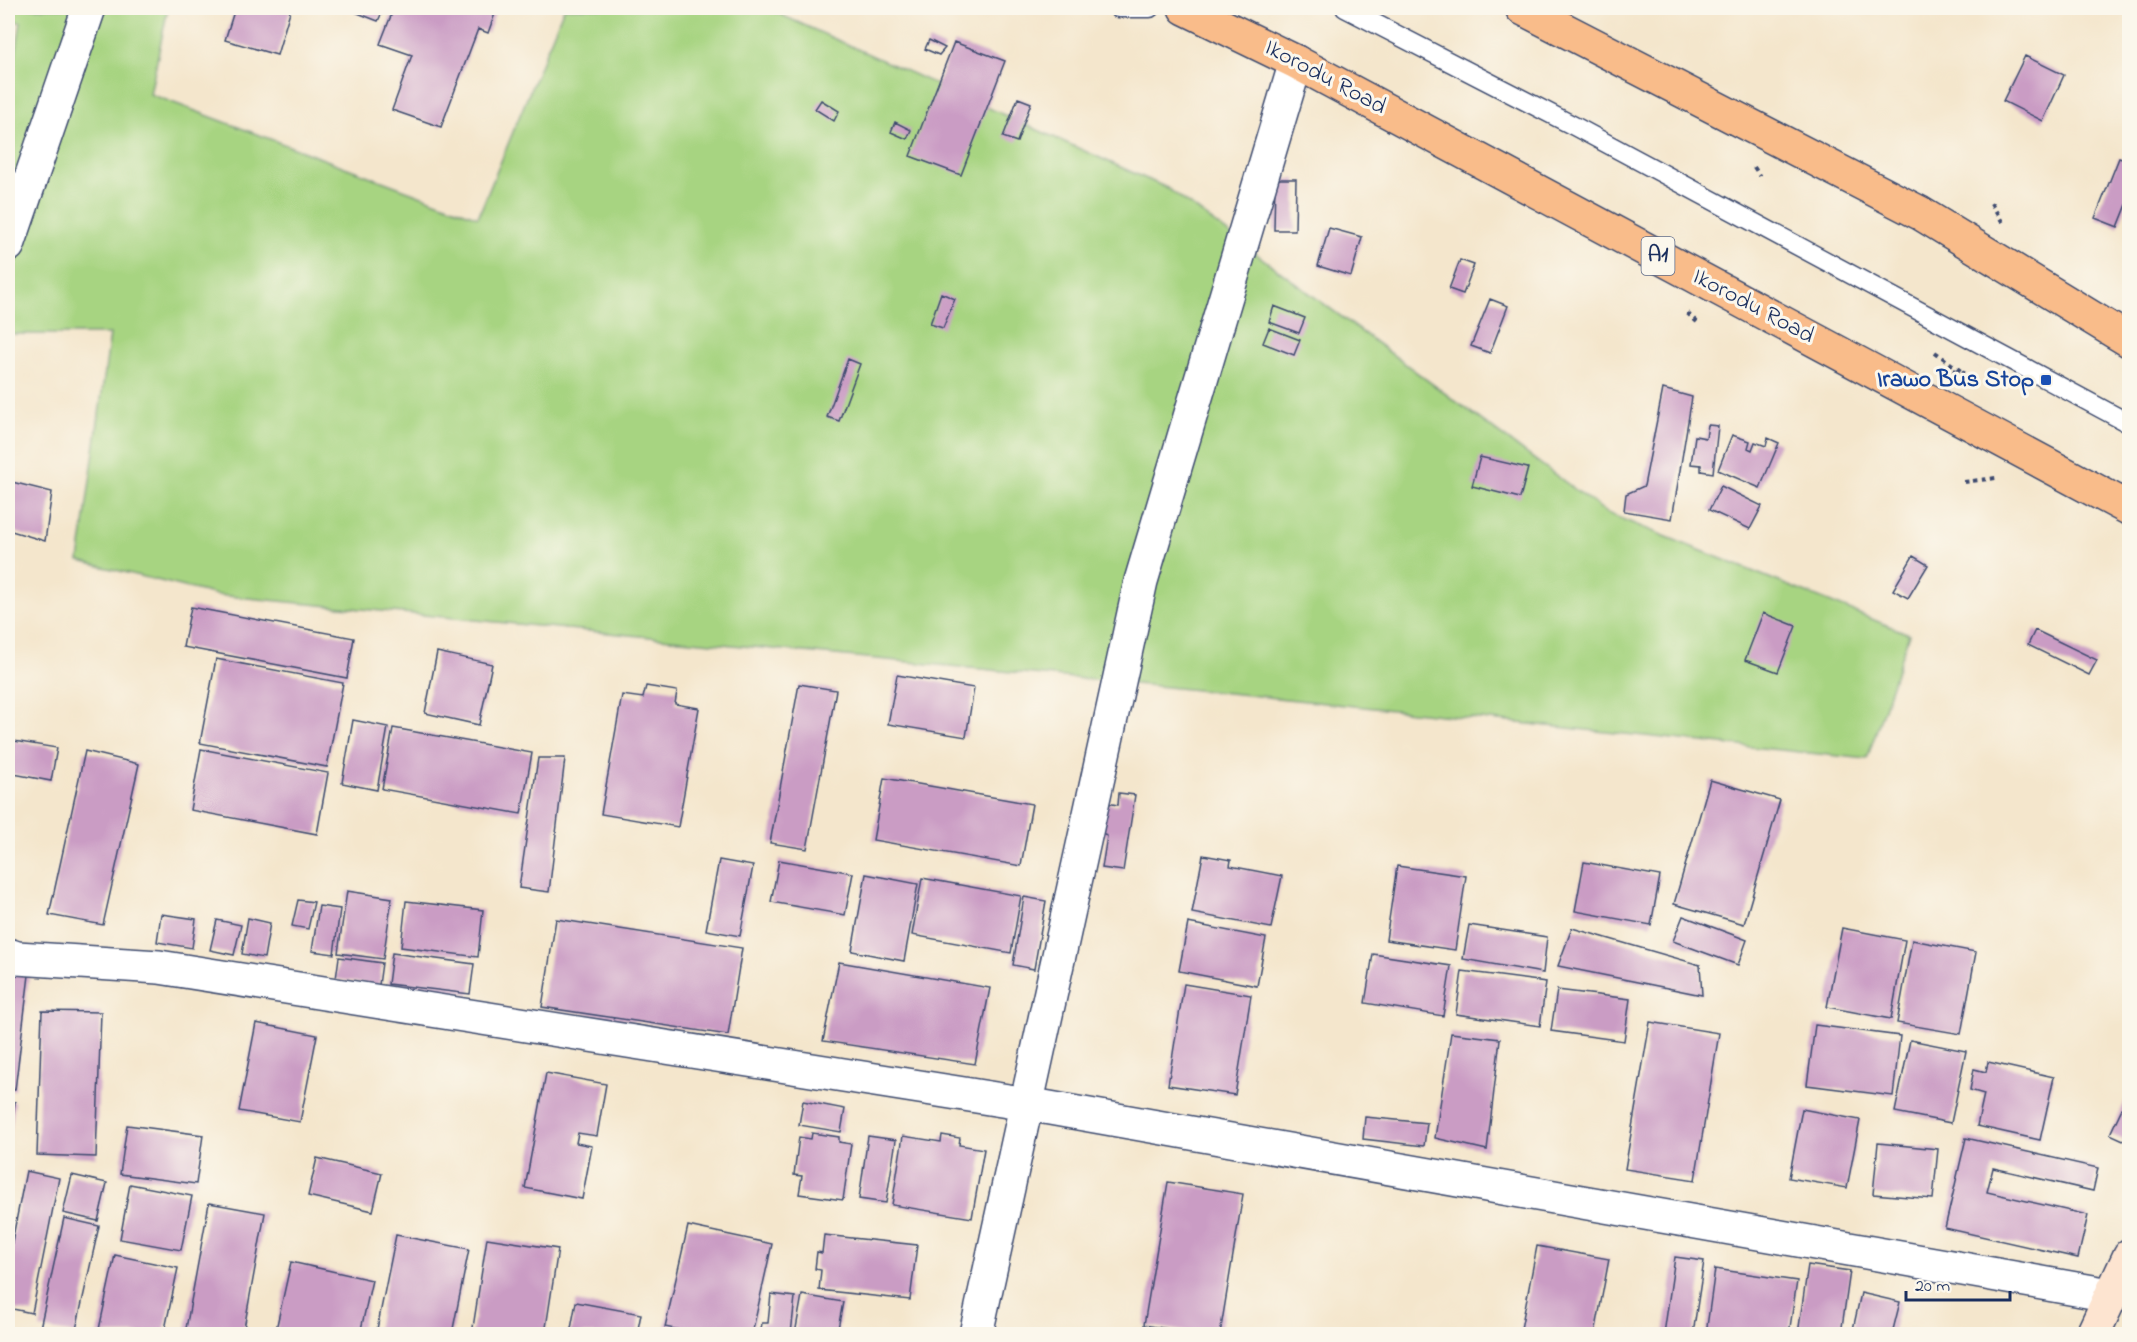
<svg xmlns="http://www.w3.org/2000/svg" width="2137" height="1342" font-family="'Indie Flower',sans-serif">
<style>
.green{fill:#a7d481;stroke:#618270;stroke-width:1.5}
.building{fill:#ca9cc4}
.lines{fill:none;stroke-linecap:round;stroke-linejoin:round}
.lane-casing{stroke:#3c4a6e;stroke-width:21}
.street-casing{stroke:#3c4a6e;stroke-width:36}
.secondary-casing{stroke:#3c4a6e;stroke-width:36}
.highway-casing{stroke:#3c4a6e;stroke-width:36}
.path{stroke:#3c4a6e;stroke-width:4;stroke-dasharray:4.5 4.5;stroke-linecap:butt}
.lane{stroke:#fff;stroke-width:18}
.street{stroke:#fff;stroke-width:33}
.secondary{stroke:#fde4d0;stroke-width:33}
.highway{stroke:#f9bc8a;stroke-width:33}
.transit-dot{fill:#1a4fb4;stroke:#fbf7ec;stroke-width:2}
.labels{text-anchor:middle;dominant-baseline:central;stroke-width:6;stroke-linejoin:round;paint-order:stroke}
.shield{fill:#fbf7ec;stroke:#5e6b89;stroke-width:1.5}
.shield-label{font-size:22px;font-weight:bold;fill:#1b2f5e}
.street-label{font-size:24px;fill:#1b2f5e;stroke:#fbf7ec}
.transit-label{font-size:24px;font-weight:bold;fill:#164399;stroke:#fbf7ec;text-anchor:end}
</style>
<rect width="100%" height="100%" fill="#fbf7ec"/>
<filter id="ink" filterUnits="userSpaceOnUse"><feTurbulence type="fractalNoise" baseFrequency=".0167" numOctaves="2"/><feDisplacementMap in="SourceGraphic" scale="12" xChannelSelector="R" yChannelSelector="G"/><feConvolveMatrix kernelMatrix="1 2 1 2 8 2 1 2 1" color-interpolation-filters="sRGB"/></filter>
<filter id="wash" filterUnits="userSpaceOnUse"><feTurbulence type="fractalNoise" baseFrequency=".008" numOctaves="4" result="noise"/><feDisplacementMap in="SourceGraphic" scale="24" xChannelSelector="R" yChannelSelector="G"/><feGaussianBlur stdDeviation="1.35" result="paint"/><feColorMatrix in="noise" values="0 0 0 0 0 0 0 0 0 0 0 0 0 0 0 0 0 1.4 0 .05"/><feComposite in="paint" operator="in"/></filter>
<g filter="url(#wash)">
<rect width="100%" height="100%" fill="#f4e6cc"/>
<path class="green" d="M8 8H168L150 94 478 217 564 8H766L1167 188 1607 513 1909 634 1867 759 1249 695 217 595 79 561 110 334H8V100L21 22 8 21Z"/>
<g id="blocks">
<path class="building" d="M235 8H291L277 55 225 40Z
M345 8H384L378 21Z
M394 8H497L488 33 478 29 441 127 392 110 412 55 380 44Z
M929 40 945 48 939 55 925 49Z
M954 42 1005 61 961 175 910 156Z
M2025 56 2064 75 2043 121 2003 101Z
M1018 98 1031 103 1017 142 1003 137Z
M821 100 839 111 834 121 815 109Z
M895 122 911 130 907 139 891 132Z
M2119 158 2130 162V197L2118 227 2095 218Z
M1275 179H1296L1295 230H1274Z
M1329 228 1362 237 1351 276 1318 266Z
M1460 260 1474 265 1463 294 1449 289Z
M941 293 955 299 943 328 930 324Z
M1490 299 1508 306 1490 353 1471 346Z
M1274 306 1305 318 1299 333 1269 322Z
M1269 328 1300 340 1294 355 1263 343Z
M848 359 860 364 839 421 827 417Z
M1663 389 1692 397 1672 519 1624 511 1626 494 1644 486Z
M1708 425 1718 426 1713 473 1701 471V465L1691 464 1695 436 1706 438Z
M1732 435 1750 441 1748 448 1752 450 1755 442 1766 446 1768 438 1779 443 1760 488 1718 470Z
M1480 457 1528 468 1520 498 1472 486Z
M8 481 52 492 45 541 8 530Z
M1721 486 1762 506 1750 529 1709 510Z
M1913 556 1928 565 1908 598 1893 590Z
M191 607 354 638 347 678 183 647Z
M1763 613 1796 626 1778 672 1745 660Z
M2035 630 2097 660 2089 675 2028 645Z
M437 652 492 664 479 725 425 713Z
M216 659 343 683 327 767 200 743Z
M897 675 974 688 966 737 888 724Z
M799 684 836 690 807 849 770 843Z
M646 686 677 691 675 704 699 708 678 827 601 814 622 695 643 698Z
M353 720 388 727 377 790 342 783Z
M393 728 532 753 521 814 382 789Z
M8 740 57 748 51 781 8 773Z
M201 749 328 773 317 834 190 810Z
M85 751 139 764 103 925 49 915Z
M538 758H565L549 892 519 888Z
M884 778 1032 804 1021 866 873 840Z
M1710 780 1780 800 1744 924 1674 904Z
M1119 793 1135 795 1123 871 1102 868 1107 836 1093 831 1107 803 1118 805Z
M1203 855 1231 860 1230 866 1282 876 1271 928 1192 913Z
M719 860 753 866 740 936 706 930Z
M779 860 853 873 845 915 771 902Z
M1584 862 1660 876 1651 925 1575 911Z
M1397 866 1466 876 1455 950 1386 940Z
M866 874 918 884 904 961 852 951Z
M922 878 1021 896 1011 953 912 935Z
M347 891 392 898 383 959 338 953Z
M1024 897 1046 901 1034 969 1013 965Z
M298 900 314 902 308 929 292 926Z
M406 901 483 910 478 957 401 947Z
M319 906 340 909 334 954 312 951Z
M161 914 196 919 192 948 157 942Z
M1683 916 1747 940 1738 965 1673 941Z
M248 918 270 923 264 958 242 954Z
M556 919 742 948 728 1035 542 1007Z
M217 920 241 925 234 955 210 950Z
M1188 923 1266 938 1257 986 1179 971Z
M1469 925 1547 937 1543 973 1463 959Z
M1572 928 1700 965 1702 995 1558 966Z
M1842 928 1905 940 1891 1019 1827 1007Z
M1912 940 1976 952 1961 1034 1897 1023Z
M392 953 474 964 470 994 388 984Z
M1373 954 1451 966 1443 1016 1365 1003Z
M339 957 382 963 379 985 336 979Z
M839 962 990 988 975 1064 823 1041Z
M1462 971 1546 982 1540 1026 1456 1014Z
M8 973 29 975 15 1090H8Z
M1184 984 1251 995 1235 1095 1168 1085Z
M1557 990 1630 999 1624 1041 1551 1031Z
M42 1011 101 1012 96 1157 37 1155Z
M1650 1022 1719 1033 1695 1180 1625 1169Z
M256 1023 317 1035 300 1122 239 1111Z
M1815 1025 1900 1036 1893 1096 1807 1085Z
M1451 1033 1500 1039 1487 1150 1435 1138Z
M1910 1040 1966 1051 1951 1123 1895 1112Z
M1988 1062 2054 1077 2040 1140 1977 1126 1984 1094 1970 1090 1974 1069 1986 1072Z
M546 1073 606 1084 597 1136 578 1133 576 1143 592 1146 582 1199 525 1188Z
M2130 1091V1143L2110 1134Z
M8 1101 15 1102 9 1143 8 1142Z
M803 1101 845 1109 841 1132 799 1125Z
M1802 1109 1860 1120 1847 1188 1789 1178Z
M1365 1117 1427 1123 1424 1146 1363 1139Z
M127 1125 203 1135 196 1184 120 1174Z
M812 1133 839 1137V1142L851 1144 843 1200 799 1194 802 1176 794 1175 799 1137 811 1139Z
M942 1135 960 1138 959 1145 984 1149 972 1218 892 1205 903 1136 941 1142Z
M868 1136 896 1140 886 1203 859 1199Z
M1966 1138 2098 1168 2093 1191 1993 1168 1987 1192 2088 1215 2078 1258 1945 1228Z
M1878 1143 1938 1149 1933 1199 1873 1194Z
M317 1158 382 1173 373 1211 308 1196Z
M26 1171 59 1178 32 1313 8 1308V1262Z
M72 1175 107 1183 98 1221 63 1213Z
M1168 1182 1243 1194 1220 1334H1200L1144 1325Z
M130 1184 192 1196 181 1250 120 1239Z
M209 1203 265 1213 243 1334H185Z
M64 1218 99 1226 75 1334 40 1328Z
M688 1226 772 1244 752 1334H698L665 1327Z
M396 1235 469 1249 452 1334H376Z
M824 1235 917 1245 910 1300 819 1290 821 1270 815 1269 817 1252 822 1253Z
M487 1238 558 1249 545 1334H472Z
M1537 1246 1609 1259 1595 1334H1520Z
M115 1255 178 1268 164 1334H98Z
M1675 1257 1704 1261 1693 1334H1664Z
M291 1262 372 1280 360 1334H275Z
M1808 1265 1850 1271 1841 1334H1798Z
M1715 1269 1797 1281 1789 1334H1706Z
M1861 1293 1900 1302 1892 1334H1852Z
M771 1294 795 1297 791 1334H760L762 1323H768Z
M802 1295 843 1302 837 1334H795Z
M576 1302 641 1314 637 1334H570Z"/>
</g>
</g>
<g filter="url(#ink)">
<use href="#blocks" fill-opacity="0" stroke="#3c4a6e" stroke-width="1.5"/>
<g class="lines">
<g class="lane-casing">
<path id="lane" d="M1118 8H1150
M1345 8 1576 127 2130 424"/>
</g>
<g class="street-casing">
<path id="street" d="M8 245 89 8
M8 955 17 958 159 967 1027 1104 2110 1295
M976 1334 1141 581 1296 62"/>
</g>
<g class="secondary-casing">
<path id="secondary" d="M2093 1334 2130 1255"/>
</g>
<g class="highway-casing">
<path id="highway" d="M1185 8 1296 62 2130 509
M1522 8 1920 213 2130 341"/>
</g>
<path class="path" d="M1754 167 1760 176
M1991 203 2003 223
M1687 313 1697 322
M1935 352 1961 371
M1944 368 1964 373
M1964 482 1996 478"/>
<use href="#lane" class="lane"/>
<use href="#street" class="street"/>
<use href="#secondary" class="secondary"/>
<use href="#highway" class="highway"/>
</g>
</g>
<rect class="transit-dot" x="2040" y="374" width="12" height="12" rx="3"/>
<g class="labels">
<rect class="shield" x="1641.5" y="237" width="33" height="38" rx="4.5"/>
<g class="shield-label">
<text x="1658" y="256">A1</text>
</g>
<g class="street-label">
<text transform="translate(1325 78) rotate(28)">Ikorodu Road</text>
<text transform="translate(1753 307) rotate(28)">Ikorodu Road</text>
</g>
<g class="transit-label">
<text x="2034" y="380">Irawo Bus Stop</text>
</g>
</g>
<rect width="2137" height="1342" fill="none" stroke="#fbf7ec" stroke-width="30"/>
<path d="M1906 1291v9h104v-9" fill="none" stroke="#1b2f5e" stroke-width="3"/>
<text x="1915" y="1291" font-size="18" fill="#1b2f5e" stroke="#fbf7ec" stroke-width="4.5" paint-order="stroke">20 m</text>
</svg>
